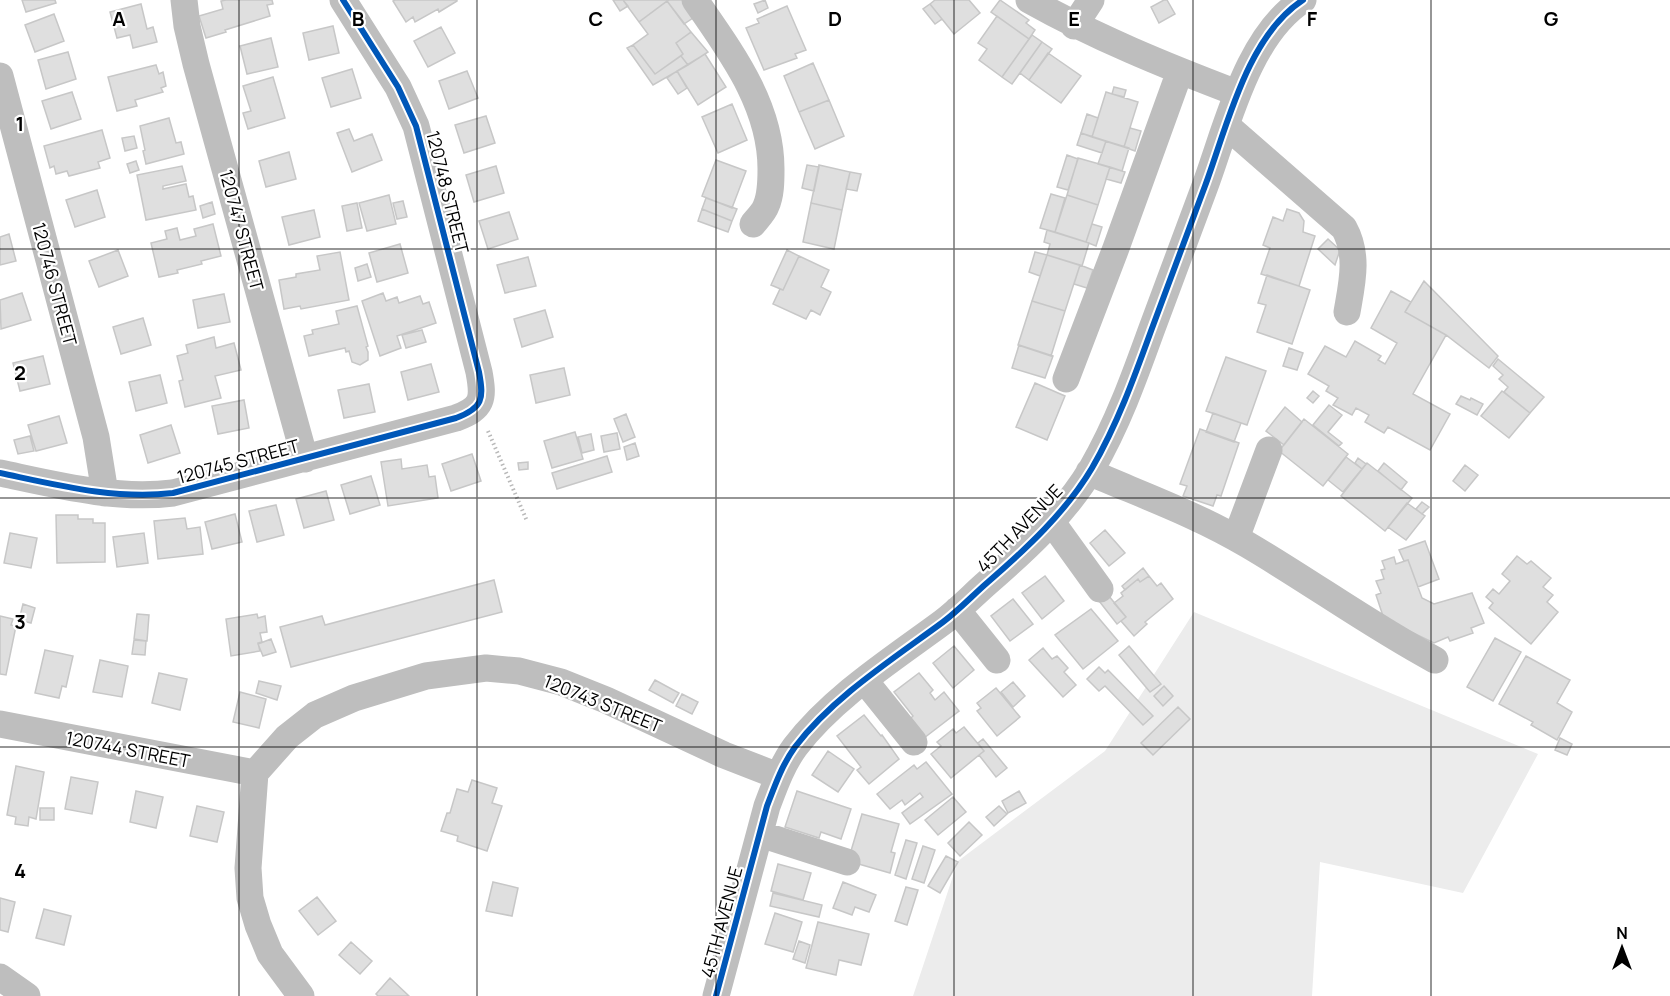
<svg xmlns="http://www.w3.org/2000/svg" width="1670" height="996" font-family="Manrope,sans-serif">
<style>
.green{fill:#ececec}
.building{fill:#dfdfdf;stroke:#c7c7c7;stroke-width:1.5}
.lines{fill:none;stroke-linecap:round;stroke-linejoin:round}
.path{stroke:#b9b9b9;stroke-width:4;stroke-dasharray:1.5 3;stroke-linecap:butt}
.minor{stroke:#bebebe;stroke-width:27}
.cycleway-casing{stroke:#fff;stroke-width:10}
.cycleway{stroke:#0057b8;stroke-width:6}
.grid{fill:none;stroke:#000;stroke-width:1.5;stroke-opacity:0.55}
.labels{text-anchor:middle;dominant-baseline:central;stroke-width:4.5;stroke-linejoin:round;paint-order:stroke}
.street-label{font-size:18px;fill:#000;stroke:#fff}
.grid-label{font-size:20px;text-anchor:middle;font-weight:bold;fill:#000;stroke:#fff;stroke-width:4.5;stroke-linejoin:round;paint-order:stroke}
</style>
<rect width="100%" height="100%" fill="#fff"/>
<path class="green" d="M1194 612 1538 754 1463 893 1320 862 1312 996H913L958 861 1105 751Z"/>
<path class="building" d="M22 0H55L56 3 26 12Z
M226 0H272L273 4 267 5 270 16 225 30 226 32 206 38 199 16 223 9 221 1Z
M395 0H457V1L439 12 438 9 415 22 413 17 406 22 393 1Z
M613 0H623L628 6 620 11Z
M623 0H667V1L639 22Z
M669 0H686L693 18 684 24 667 1Z
M765 0 768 8 758 13 754 4Z
M935 0H969L980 13 954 34 930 4Z
M1000 0 1029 20 1026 23 1035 30 1029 39 991 12Z
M1164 0H1167L1175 14 1159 23 1151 7Z
M667 1 691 32 676 43 683 54 655 74 633 45 648 34 639 22Z
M141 4 147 29 153 27 157 42 133 48 130 35 117 38 110 12Z
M930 4 942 19 935 24 923 9Z
M787 6 806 50 795 54 797 58 764 70 746 28 759 23 757 19Z
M54 14 64 41 35 52 25 25Z
M997 16 1029 39 1002 77 979 60 987 49 978 43Z
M333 26 339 53 309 60 303 33Z
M441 27 455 53 428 67 414 41Z
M691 32 708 52 688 65 681 56 683 54 676 43Z
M1032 35 1042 42 1012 84 1002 77Z
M271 38 278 67 247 74 240 46Z
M1042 42 1052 49 1029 80 1020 73Z
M633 45 655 74 681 56 688 65 653 85 627 48Z
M68 52 76 79 46 89 38 60Z
M1048 53 1081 76 1061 103 1029 80Z
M705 54 726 87 698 105 677 71Z
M813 63 829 100 799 112 784 76Z
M156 65 159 74 163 72 166 86 161 88 163 92 135 100 137 106 117 111 108 77Z
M352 69 361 98 331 107 322 78Z
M467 71 478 98 449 109 439 81Z
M677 71 687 88 678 94 667 78Z
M273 77 285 118 248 129 243 113 251 111 243 86Z
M1114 87 1126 90 1124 97 1112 94Z
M72 92 81 119 51 129 42 101Z
M1106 92 1138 102 1124 147 1092 137Z
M829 100 844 136 815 149 799 112Z
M732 104 747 140 718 153 702 117Z
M1087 114 1098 118 1092 137 1081 133Z
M486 116 495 143 464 153 455 125Z
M169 118 176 143 181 142 184 154 146 164 143 151 145 150 140 126Z
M1130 128 1141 131 1135 151 1124 147Z
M349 129 354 141 372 134 382 160 352 172 337 133Z
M102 130 110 158 98 162 100 168 69 176 67 171 56 174 54 166 50 168 44 146Z
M1081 133 1106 141 1102 153 1077 145Z
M134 136 137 148 125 151 122 138Z
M1106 141 1129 148 1122 171 1098 164Z
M289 152 296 179 266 187 259 161Z
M1067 155 1078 159 1068 190 1057 187Z
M1078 158 1110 167 1098 205 1067 195Z
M716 160 746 171 732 208 702 196Z
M136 161 139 170 130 173 127 164Z
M807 165 819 167 814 191 802 188Z
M819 165 850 172 842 210 811 203Z
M182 166 186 181 163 186V189L186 184 189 197 193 196 196 210 146 220 137 175Z
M496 166 504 193 474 202 466 175Z
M1110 167 1125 172 1121 183 1106 179Z
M850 172 861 174 857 191 846 189Z
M97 190 105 217 75 227 66 200Z
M1051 194 1065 198 1055 232 1040 228Z
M389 195 396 224 367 231 359 203Z
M1067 195 1098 205 1086 242 1055 232Z
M706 198 737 209 732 221 702 209Z
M403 201 407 217 397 219 393 203Z
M212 202 215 214 203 218 200 206Z
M357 203 362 228 347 231 342 206Z
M811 203 842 210 834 249 803 242Z
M702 209 732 221 728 232 698 221Z
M1287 209 1299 213 1304 221 1303 232 1315 236 1299 286 1261 274 1270 248 1263 245 1273 217 1283 221Z
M314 210 320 237 289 245 282 217Z
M509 212 518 239 488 249 479 221Z
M213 224 221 256 201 261 202 264 177 270 178 273 159 277 151 243 167 239 165 231 177 228 180 240 196 236 194 229Z
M1092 224 1102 227 1096 246 1086 242Z
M1047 230 1089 243 1082 266 1047 255 1050 244 1044 242Z
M9 234 16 261 0 265V237Z
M1328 239 1340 250 1335 265 1318 249Z
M400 244 408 273 377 282 369 253Z
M118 250 128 276 99 287 89 261Z
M787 250 799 256 783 290 771 285Z
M340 252 349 300 301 309 300 306 284 309 279 280 296 277V274L320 270 317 256Z
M1035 252 1047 255 1040 276 1029 272Z
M1047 255 1080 265 1065 311 1032 301Z
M799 256 829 270 821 287 831 292 820 315 811 310 806 319 773 304 780 289 783 290Z
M528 257 536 286 505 293 497 265Z
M367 264 371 277 358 281 355 268Z
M1080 265 1093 270 1087 288 1074 284Z
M1267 275 1310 290 1292 344 1257 332 1266 305 1258 303Z
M1424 281 1498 356 1489 368 1446 335 1405 312Z
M1391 291 1411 302 1405 312 1446 335 1413 394 1450 414 1430 450 1388 427 1384 433 1365 422 1369 415 1356 408 1352 415 1333 405 1338 398 1326 391 1329 386 1308 374 1325 346 1346 357 1355 341 1381 356 1378 360 1385 364 1397 343 1371 328Z
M22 293 31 320 1 329 0 300Z
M383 293 386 301 397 297 399 303 420 296 423 304 429 302 436 323 397 336 401 348 380 356 362 301Z
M224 294 230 322 198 328 193 300Z
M1032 301 1065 311 1051 356 1018 345Z
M357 306 368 346 366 347 368 352V360L360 365 352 362 349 351 346 352 345 348 309 356 304 336 313 334 312 330 339 324 336 311Z
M545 310 553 337 522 347 514 319Z
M143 318 151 345 121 354 113 327Z
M422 330 426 342 406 348 402 335Z
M214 337 216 348 234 343 241 370 215 376 221 398 185 407 179 381 183 380 177 356 188 353 186 345Z
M1019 345 1053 356 1045 378 1012 368Z
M1289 348 1303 353 1297 370 1283 366Z
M43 356 50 384 20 391 13 363Z
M1226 357 1266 371 1247 425 1206 411Z
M1498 359 1544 397 1530 413 1504 392 1508 387 1499 379 1503 375 1493 366Z
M431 364 439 392 408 400 401 372Z
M564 368 570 395 536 403 530 375Z
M160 375 167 403 136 411 129 382Z
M1035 383 1065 396 1047 440 1016 427Z
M369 384 375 412 344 418 338 390Z
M1313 391 1319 396 1313 403 1307 398Z
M1502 391 1530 413 1509 438 1481 416Z
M1461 396 1470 400 1471 398 1483 404 1477 415 1456 404Z
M244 400 249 428 218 434 212 406Z
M1329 405 1342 415 1328 432 1342 443 1339 446 1313 425Z
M1285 407 1302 422 1284 445 1266 431Z
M1213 413 1241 423 1234 442 1206 432Z
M626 414 635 437 623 442 614 419Z
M59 416 67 443 36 451 28 425Z
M1304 419 1348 454 1323 486 1279 451Z
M171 425 180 453 148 463 140 435Z
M1200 429 1239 443 1221 496 1217 495 1213 506 1183 496 1187 486 1180 484Z
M575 432 583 459 552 468 544 441Z
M617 433 620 449 604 452 601 436Z
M591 434 594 450 582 453 578 437Z
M30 436 34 451 18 454 14 440Z
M635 443 639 456 627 460 624 447Z
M472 454 481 481 451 491 442 464Z
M607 456 612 472 557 489 552 473Z
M1346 457 1362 469 1343 492 1328 480Z
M1358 458 1366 464 1362 469 1355 463Z
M401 459 402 469 427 465 429 477 435 476 438 498 388 506 381 462Z
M528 462V469L519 470 518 463Z
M1367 463 1412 498 1385 531 1341 496Z
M1384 463 1407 482 1401 490 1378 471Z
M1465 465 1478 475 1465 491 1453 481Z
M371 476 380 505 350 514 341 485Z
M326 491 334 520 304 528 296 499Z
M1422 502 1429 507 1422 514 1416 509Z
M1407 503 1425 516 1406 540 1388 527Z
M276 505 284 535 257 542 249 511Z
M235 514 242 542 212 549 205 522Z
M56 515H78V519H93V523H105V562L57 563Z
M185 518 187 529 200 527 203 554 158 559 154 521Z
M1105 530 1125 553 1109 566 1090 543Z
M10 533 37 538 31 568 4 563Z
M144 533 148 563 117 567 113 537Z
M1425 541 1439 579 1418 587 1408 560 1404 561 1399 550Z
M1517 556 1527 564 1531 561 1551 578 1543 587 1553 595 1547 602 1558 612 1531 644 1489 608 1493 603 1486 597 1493 589 1499 594 1510 581 1502 574Z
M1394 557 1396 564 1408 560 1422 598 1434 604 1472 593 1484 623 1471 628 1473 633 1450 641 1448 637 1434 643 1384 619 1376 595 1381 593 1376 581 1384 579 1381 570 1385 569 1382 561Z
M1143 568 1149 576 1140 582 1138 579 1125 590 1122 586Z
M1045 576 1064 601 1042 619 1022 593Z
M1149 576 1157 586 1161 583 1173 599 1145 622 1147 624 1134 636 1121 621 1126 617 1114 603 1123 596 1121 593 1138 579 1140 582Z
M494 580 502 612 291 667 280 627 322 616 325 625Z
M1104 590 1126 617 1117 624 1096 597Z
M1013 599 1033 624 1010 641 991 616Z
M23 604 35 608 31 623 19 620Z
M1091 609 1118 641 1083 669 1055 635Z
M137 614 149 615 147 641 134 639Z
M257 614 258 618 265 616 267 632 260 633 262 642 258 643 260 651 231 656 226 619Z
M0 616 13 619 11 625 16 626 6 675 0 674Z
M1495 638 1521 652 1493 701 1467 687Z
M271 639 276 652 263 656 258 644Z
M134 640 146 641 145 655 132 654Z
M954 646 974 670 953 688 933 663Z
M1129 646 1161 684 1150 692 1119 655Z
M1043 648 1052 659 1057 656 1068 668 1064 672 1076 685 1063 697 1029 660Z
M45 650 73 656 66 687 62 686 59 698 35 693Z
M1526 656 1570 680 1557 703 1572 712 1557 740 1531 725 1533 722 1499 704Z
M100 660 128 666 122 697 93 692Z
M1099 667 1105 673 1108 670 1153 716 1143 725 1105 686 1099 691 1087 679Z
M159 673 187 679 180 710 152 703Z
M919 673 933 690 930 693 935 700 944 692 959 711 924 738 909 720 913 716 894 692Z
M655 680 679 693 673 703 649 690Z
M259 681 281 686 277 700 256 693Z
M1013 682 1025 696 1013 707 1001 692Z
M1164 686 1173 696 1163 706 1154 696Z
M996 688 1020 717 997 736 977 711 981 708 977 703Z
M240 692 266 699 259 728 233 722Z
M682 694 698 702 692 714 676 706Z
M1178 707 1190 719 1153 755 1141 743Z
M864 715 881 736 882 735 899 759 869 784 857 770 861 767 837 736Z
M964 727 984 751 951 778 931 754 941 746 937 742 953 729 956 733Z
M1560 738 1572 744 1567 755 1555 750Z
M983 739 1007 768 996 777 979 755 984 751 978 743Z
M828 751 854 769 838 792 812 775Z
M926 762 952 794 910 824 902 813 923 797 920 793 905 805 902 800 890 809 877 794 914 765 917 769Z
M16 766 44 772 36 819 29 817 28 826 15 824 16 817 7 815Z
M71 777 98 782 92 814 65 809Z
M472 780 497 788 492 803 502 806 487 851 457 841 458 836 441 831 447 813H450L457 789 468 792Z
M136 791 163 797 156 828 130 822Z
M797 791 851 809 841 839 821 832 819 838 785 827Z
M1019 791 1026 803 1008 813 1002 801Z
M953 797 966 812 938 835 925 820Z
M197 806 224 812 217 842 190 836Z
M999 806 1007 814 994 826 986 817Z
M40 808H54V820H40Z
M862 814 899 824 891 852 895 853 890 873 848 861Z
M969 822 982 835 960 856 948 843Z
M906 840 917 843 906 879 895 875Z
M923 846 935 850 924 883 912 879Z
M946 856 958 862 940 893 928 886Z
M778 864 811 873 803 900 771 891Z
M493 882 518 888 512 916 486 911Z
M843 882 876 895 869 912 855 907 852 915 833 908Z
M906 887 918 890 907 925 895 921Z
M773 893 822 905 819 917 770 906Z
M317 897 336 921 318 935 299 911Z
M0 898 15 902 8 932 0 930Z
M44 909 71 916 64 945 36 938Z
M775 913 802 922 793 952 765 944Z
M818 922 869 934 861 965 839 960 836 975 806 968Z
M799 941 810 945 805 963 793 959Z
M351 942 372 961 360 974 339 955Z
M390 978 409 996H378L376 994Z"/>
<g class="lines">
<path class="path" d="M488 431 527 521"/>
<path class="minor" d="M184 0 187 26 196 64 305 459
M695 0C730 51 771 104 771 169 771 181 771 195 766 206 764 212 757 219 753 224
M1029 0C1095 37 1166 66 1237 93
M1074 26 1091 0
M0 76 96 437 105 493
M1227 126 1344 228C1359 255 1352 283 1347 312
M1066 379 1116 248 1180 71
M1089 472C1142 495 1198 515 1248 545 1311 582 1370 625 1435 660
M0 473C57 485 115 500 173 493L456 418C483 408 484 399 479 372L416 126 398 87 343 0
M1051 521 1100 589
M1236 538 1269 450
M957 610 997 660
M865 681 914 742
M0 724 255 773
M760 834 847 862
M0 977 27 996
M301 996 270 954 258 925 250 898 248 868 255 773 287 737 315 715 354 698 426 676 486 668 519 671 561 682 606 700 724 755 778 776
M716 996 767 806C775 785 782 765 795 747 833 697 893 659 943 622 959 610 973 595 988 582 1026 549 1066 512 1092 468 1117 425 1134 378 1151 331 1169 283 1187 235 1205 186 1227 127 1247 36 1303 0"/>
<g class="cycleway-casing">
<path id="cycleway" d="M0 473C57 485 115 500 173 493L456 418C483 408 484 399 479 372L416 126 398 87 343 0
M716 996 767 806C775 785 782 765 795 747 833 697 893 659 943 622 959 610 973 595 988 582 1026 549 1066 512 1092 468 1117 425 1134 378 1151 331 1169 283 1187 235 1205 186 1227 127 1247 36 1303 0"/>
</g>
<use href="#cycleway" class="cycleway"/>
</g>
<path class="grid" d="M239 0V996M477 0V996M716 0V996M954 0V996M1193 0V996M1431 0V996M0 249H1670M0 498H1670M0 747H1670"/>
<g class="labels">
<g class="street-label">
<text transform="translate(448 192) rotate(76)">120748 STREET</text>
<text transform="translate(242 230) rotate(75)">120747 STREET</text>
<text transform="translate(55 284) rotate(75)">120746 STREET</text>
<text transform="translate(238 461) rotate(-15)">120745 STREET</text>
<text transform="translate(1019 528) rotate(-46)">45TH AVENUE</text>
<text transform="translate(603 703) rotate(22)">120743 STREET</text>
<text transform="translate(128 749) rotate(11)">120744 STREET</text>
<text transform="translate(721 922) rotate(-75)">45TH AVENUE</text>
</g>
</g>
<g class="grid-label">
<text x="119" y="26">A</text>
<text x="358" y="26">B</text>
<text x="596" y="26">C</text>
<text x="835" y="26">D</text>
<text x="1074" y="26">E</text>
<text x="1312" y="26">F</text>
<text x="1551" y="26">G</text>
<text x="20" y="131">1</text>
<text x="20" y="380">2</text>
<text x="20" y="629">3</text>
<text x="20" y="878">4</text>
</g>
<g transform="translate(1622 948)" stroke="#ffffff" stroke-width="4.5" paint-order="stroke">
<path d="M0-4.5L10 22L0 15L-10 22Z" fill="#000000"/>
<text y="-9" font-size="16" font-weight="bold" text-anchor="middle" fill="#000000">N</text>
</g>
</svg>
